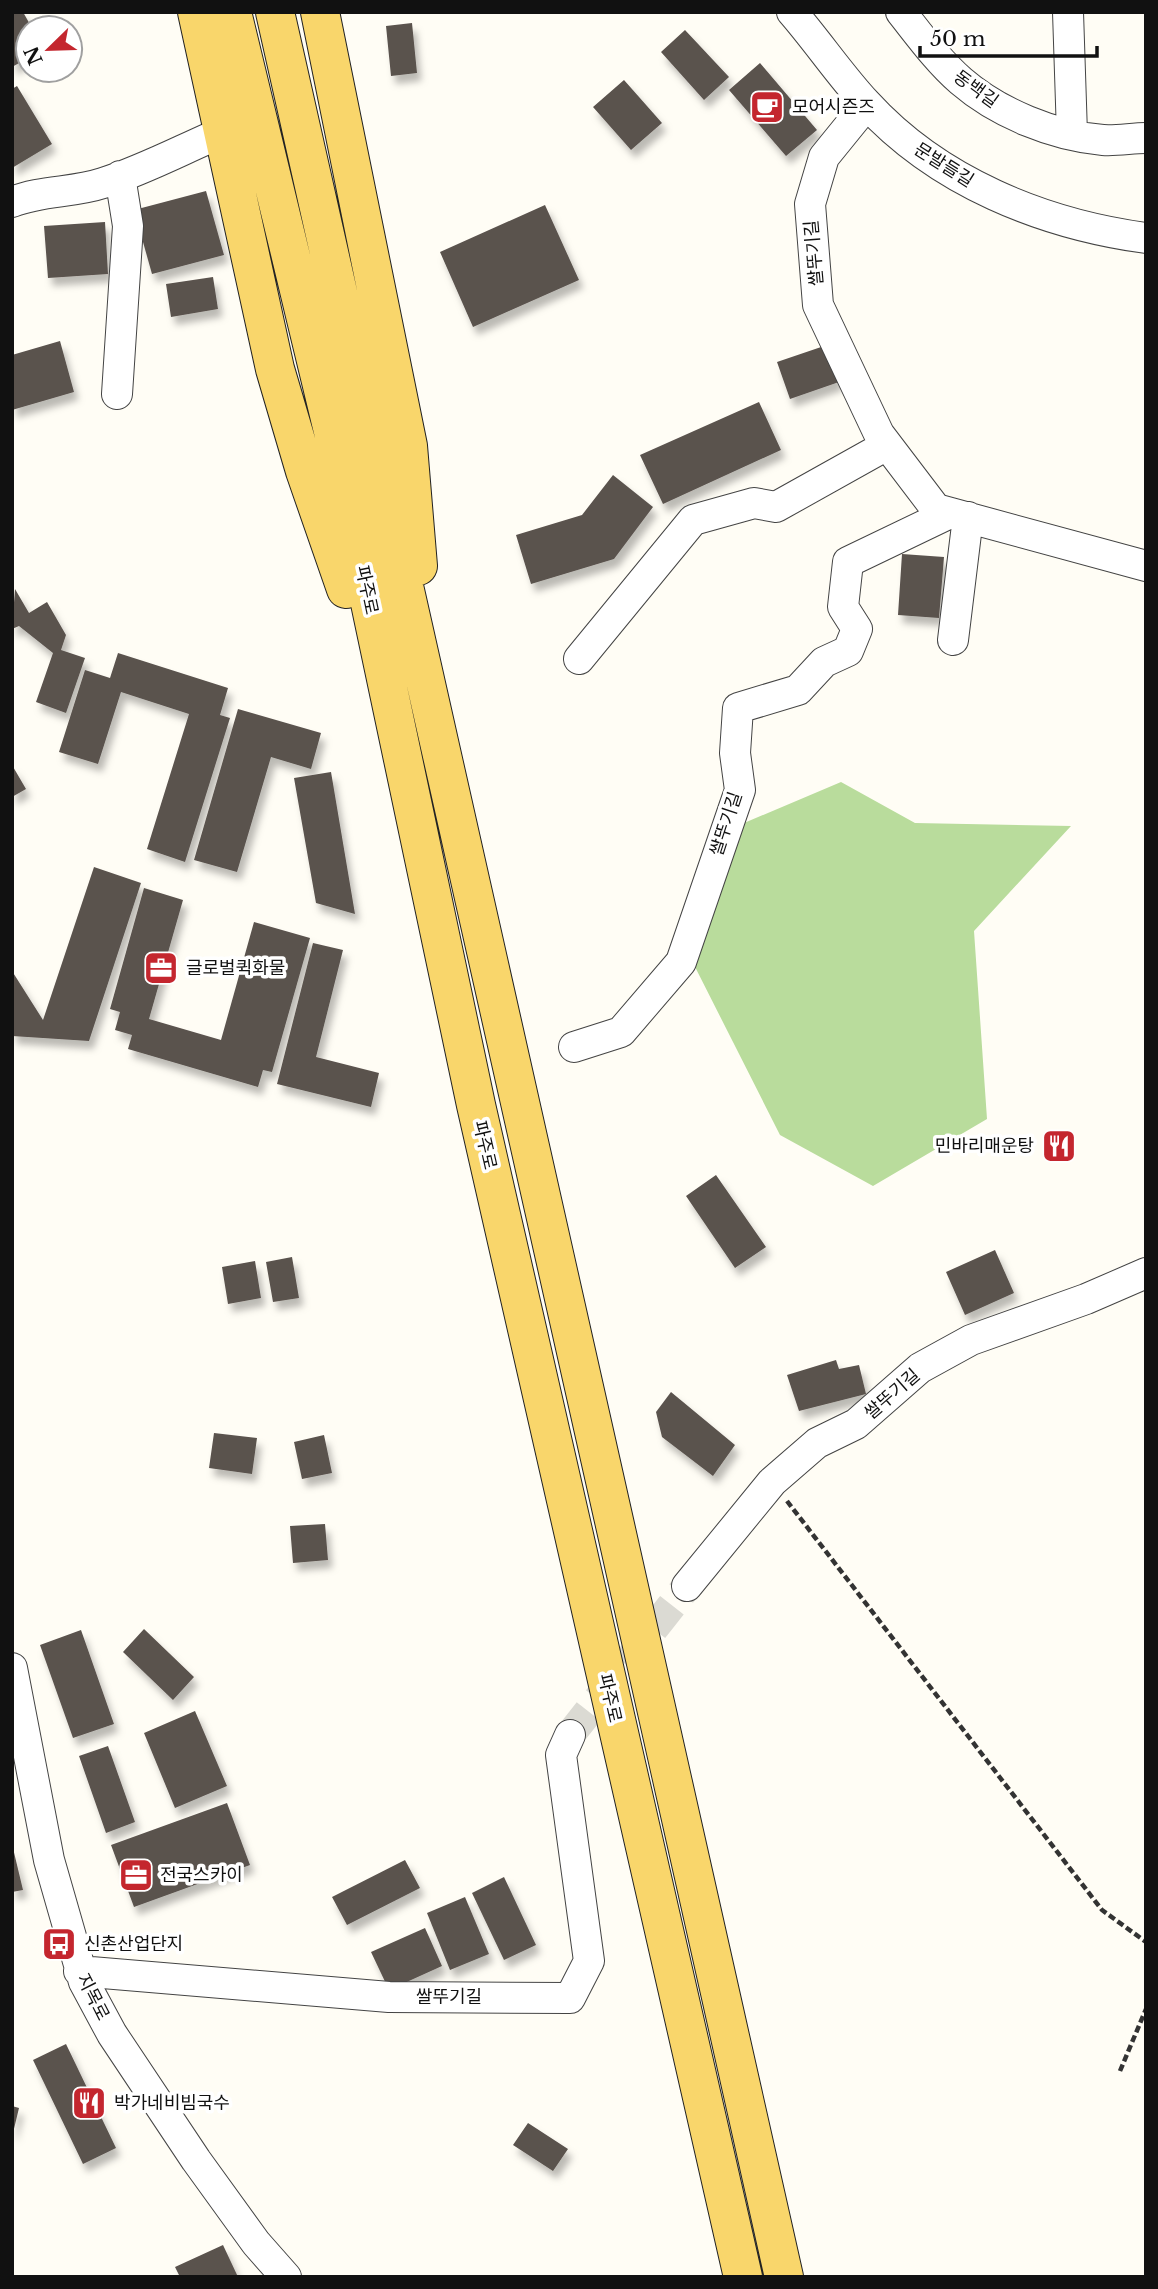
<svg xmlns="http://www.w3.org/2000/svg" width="1158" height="2289" font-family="'Libre Baskerville','Noto Sans KR',serif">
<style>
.forest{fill:#b9dc9c}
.building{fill:#5a524d;filter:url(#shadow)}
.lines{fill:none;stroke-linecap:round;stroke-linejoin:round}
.minor-tunnel{stroke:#dbdad3;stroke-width:30;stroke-dasharray:30 15;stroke-linecap:butt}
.minor-casing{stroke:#444;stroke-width:32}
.major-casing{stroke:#222;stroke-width:40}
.path{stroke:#333;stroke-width:4.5;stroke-dasharray:7 3.5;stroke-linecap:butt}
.minor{stroke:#fff;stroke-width:30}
.major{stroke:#f9d66b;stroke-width:38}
.labels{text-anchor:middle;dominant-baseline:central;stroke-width:7;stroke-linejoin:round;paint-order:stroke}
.street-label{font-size:18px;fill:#111;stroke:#fff}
.poi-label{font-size:18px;fill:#111;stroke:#fff;text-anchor:start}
</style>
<defs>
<filter id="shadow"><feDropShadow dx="4.5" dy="8" stdDeviation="3.5" flood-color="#0004"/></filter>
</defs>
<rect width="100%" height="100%" fill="#fffdf5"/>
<path class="forest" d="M841 782 915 823 1071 826 974 931 987 1119 873 1186 780 1135 689 955 737 826Z"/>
<path class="building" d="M12 12H23L32 28H28V58L12 67Z
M412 23 417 73 391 76 386 26Z
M685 30 729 77 704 100 661 52Z
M760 63 817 130 786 156 729 90Z
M624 80 662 123 631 150 593 107Z
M17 86 52 144 12 168V89Z
M206 191 224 255 152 274 134 210Z
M545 205 579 280 473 327 440 252Z
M105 222 108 274 48 278 44 226Z
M213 277 218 309 171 317 166 284Z
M60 341 74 392 12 410V355Z
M827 345 839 382 790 399 777 362Z
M759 402 781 450 663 504 640 455Z
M613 475 653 507 614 559 531 584 516 535 582 515Z
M902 554 944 557 939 618 898 615Z
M15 589 29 613 47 602 66 635 61 650 85 658 66 713 36 702 53 653 19 626 12 629Z
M118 653 228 688 220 715 230 718 185 862 147 849 189 714 121 692 98 764 59 752 85 670 110 678Z
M238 709 321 733 311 769 271 757 237 872 194 860Z
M12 765 26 789 12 797Z
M331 772 355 914 316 903 294 778Z
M94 867 141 883 89 1041 12 1036V971L43 1020Z
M144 888 183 900 149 1019 221 1040 254 922 310 938 272 1072 263 1070 258 1087 128 1049 132 1035 115 1030 120 1012 110 1009Z
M313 943 343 950 316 1057 379 1073 371 1107 277 1084Z
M716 1175 766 1247 735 1268 686 1196Z
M995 1250 1014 1293 965 1315 946 1272Z
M292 1257 299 1298 273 1302 266 1262Z
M255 1261 261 1298 228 1304 222 1267Z
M836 1360 839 1369 859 1365 866 1394 799 1411 787 1375Z
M671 1392 735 1445 713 1476 662 1437 656 1412Z
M214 1433 257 1438 252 1474 209 1468Z
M324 1435 332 1473 302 1479 294 1442Z
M325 1524 328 1560 293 1563 290 1526Z
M144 1629 194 1677 173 1700 123 1652Z
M81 1630 114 1724 73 1738 40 1645Z
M195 1711 227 1786 175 1808 144 1733Z
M108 1746 135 1822 106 1833 79 1756Z
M227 1803 250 1865 134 1907 111 1845Z
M12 1844 23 1890 12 1892Z
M405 1860 420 1888 347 1925 332 1897Z
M504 1877 536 1945 504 1960 472 1893Z
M465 1897 489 1954 450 1970 427 1913Z
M425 1928 442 1966 389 1990 371 1952Z
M66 2044 116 2148 83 2164 33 2060Z
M12 2106 19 2108 13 2133H12Z
M528 2123 568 2149 553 2171 513 2145Z
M223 2245 238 2277H180L175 2267Z"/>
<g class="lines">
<path class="minor-tunnel" d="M570 1735 687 1586"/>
<g class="minor-casing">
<path id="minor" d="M792 12C818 42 840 75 866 103 938 182 1043 224 1146 238
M901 12C920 36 938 61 961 81 998 113 1054 136 1103 140 1117 141 1132 138 1146 138
M1068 12 1072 134
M867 104 824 157 810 204 818 305 879 434 936 509 1146 566
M12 202C42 190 73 193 103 183 144 170 183 149 223 132
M117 394 128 226 120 176
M953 640 968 517
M579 659 693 520 754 503 776 507 887 445
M574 1047 621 1032 681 962 740 790 735 753 738 708 798 690 824 662 848 651 857 629 843 607 848 562 950 513
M687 1586 772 1482 817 1443 856 1424 920 1368 971 1340 1086 1299 1146 1273
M12 1668 49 1860 84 1982 112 2034 196 2160 256 2243 286 2277
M79 1971 389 1997 570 1998 589 1961 561 1755 570 1735"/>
</g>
<g class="major-casing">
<path id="major" d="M197 12 275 369 305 471 346 589
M232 12 339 456 476 1105 743 2277
M275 12 784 2277
M320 12 408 446 418 566"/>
</g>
<path class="path" d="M787 1501 1102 1910 1146 1942
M1120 2071 1146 2009"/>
<use href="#minor" class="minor"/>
<use href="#major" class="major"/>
</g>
<defs>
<g id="cafe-square" transform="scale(1.75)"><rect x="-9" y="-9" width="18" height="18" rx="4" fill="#c4262e" stroke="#fff"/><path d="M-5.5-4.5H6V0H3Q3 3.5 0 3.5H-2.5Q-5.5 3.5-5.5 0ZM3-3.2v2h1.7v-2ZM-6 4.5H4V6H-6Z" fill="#fff"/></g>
<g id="office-square" transform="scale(1.75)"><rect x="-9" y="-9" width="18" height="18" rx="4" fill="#c4262e" stroke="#fff"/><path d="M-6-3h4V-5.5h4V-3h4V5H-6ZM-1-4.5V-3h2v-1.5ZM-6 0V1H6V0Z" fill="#fff"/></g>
<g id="restaurant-square" transform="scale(1.75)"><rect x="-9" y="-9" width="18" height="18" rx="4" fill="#c4262e" stroke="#fff"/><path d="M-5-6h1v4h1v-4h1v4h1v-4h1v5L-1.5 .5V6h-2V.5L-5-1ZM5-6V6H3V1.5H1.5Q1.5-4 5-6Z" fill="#fff"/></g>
<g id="bus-square" transform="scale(1.75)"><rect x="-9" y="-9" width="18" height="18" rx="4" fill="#c4262e" stroke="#fff"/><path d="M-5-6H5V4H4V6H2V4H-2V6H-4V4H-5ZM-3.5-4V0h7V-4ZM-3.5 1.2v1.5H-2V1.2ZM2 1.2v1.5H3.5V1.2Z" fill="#fff"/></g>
</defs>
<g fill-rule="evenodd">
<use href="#cafe-square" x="767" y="107"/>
<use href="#office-square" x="161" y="968"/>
<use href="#restaurant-square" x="1059" y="1146"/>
<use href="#office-square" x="136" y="1875"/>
<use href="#bus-square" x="59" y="1944"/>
<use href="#restaurant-square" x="89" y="2103"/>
</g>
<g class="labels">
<g class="street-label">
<text transform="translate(976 89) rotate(36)">동백길</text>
<text transform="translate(944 165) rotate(32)">문발들길</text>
<text transform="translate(814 253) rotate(-95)">쌀뚜기길</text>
<text transform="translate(367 590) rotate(78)">파주로</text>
<text transform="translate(726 824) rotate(-72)">쌀뚜기길</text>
<text transform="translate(485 1145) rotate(77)">파주로</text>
<text transform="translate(892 1394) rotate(-41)">쌀뚜기길</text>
<text transform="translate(610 1698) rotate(77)">파주로</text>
<text transform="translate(93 1997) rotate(63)">지목로</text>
<text x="449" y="1997">쌀뚜기길</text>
</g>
<g class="poi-label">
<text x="792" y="107">모어시즌즈</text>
<text x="186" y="968">글로벌퀵화물</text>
<text x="1034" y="1146" text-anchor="end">민바리매운탕</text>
<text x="160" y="1875">전국스카이</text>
<text x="84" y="1944">신촌산업단지</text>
<text x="114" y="2103">박가네비빔국수</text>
</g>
</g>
<rect width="1158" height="2289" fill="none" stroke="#111111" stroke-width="28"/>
<g transform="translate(49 49) rotate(247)"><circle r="33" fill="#ffffff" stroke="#a0a0a0" stroke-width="2"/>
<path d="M0-5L12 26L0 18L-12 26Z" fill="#c4262e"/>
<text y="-10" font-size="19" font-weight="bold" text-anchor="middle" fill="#111111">N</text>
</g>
<path d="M920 46v10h177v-10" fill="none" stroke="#111111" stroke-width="3.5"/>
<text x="930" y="46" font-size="21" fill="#111111" stroke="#ffffff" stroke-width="5" paint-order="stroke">50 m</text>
</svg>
